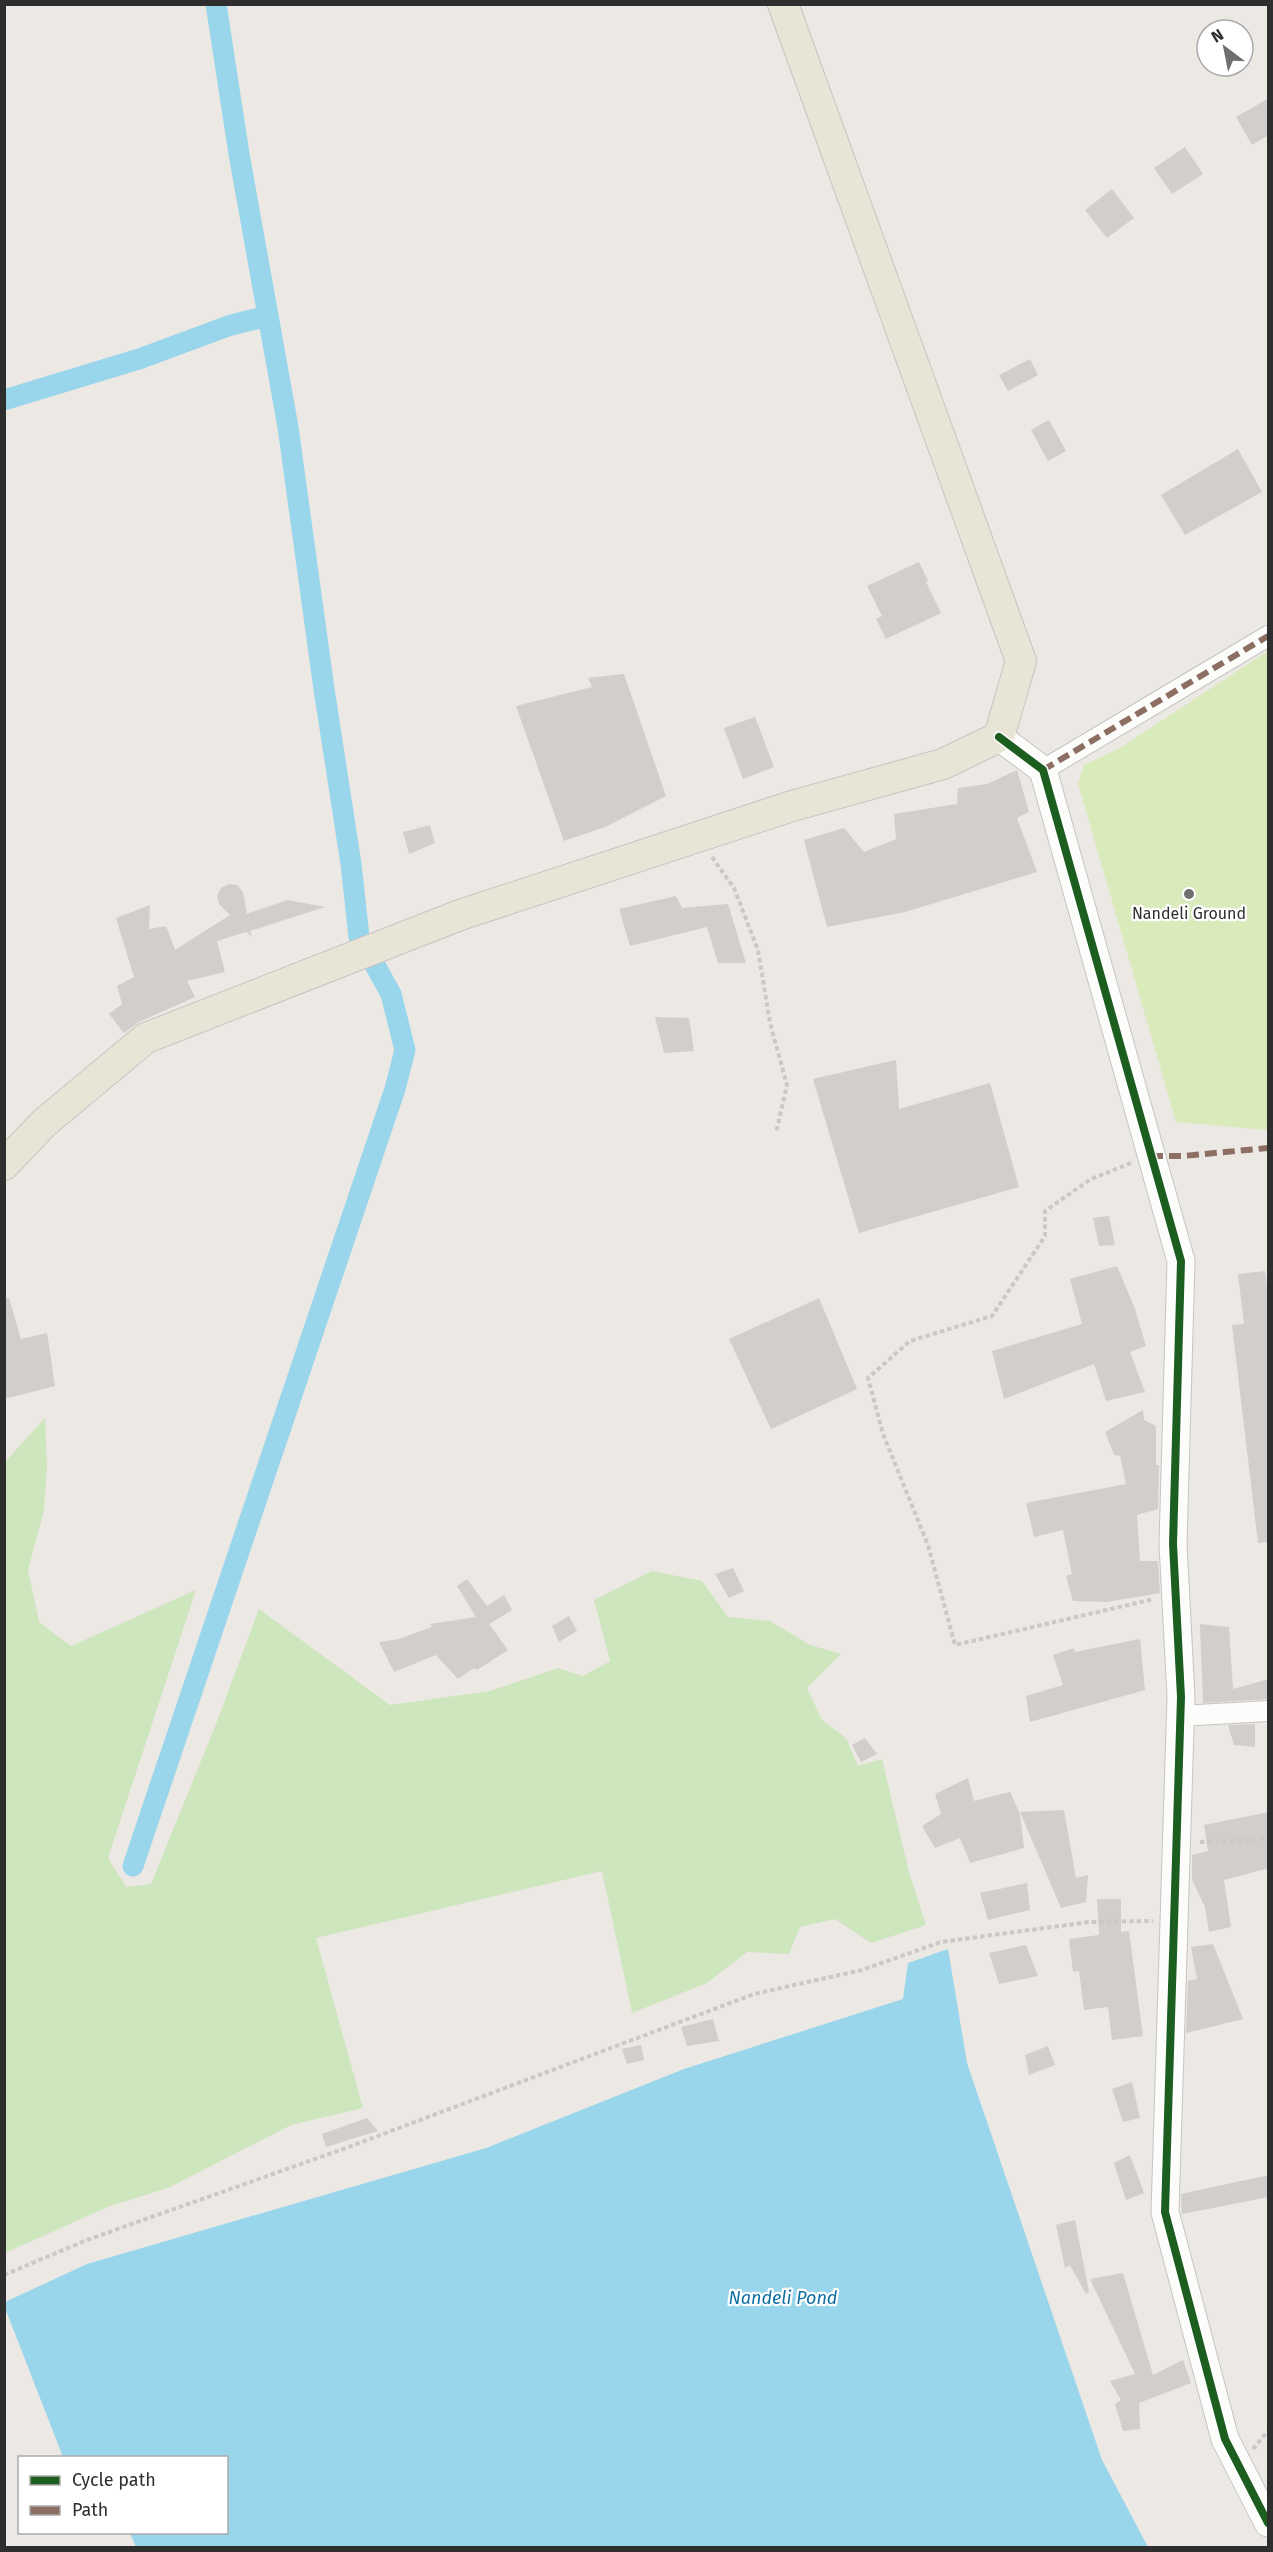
<svg xmlns="http://www.w3.org/2000/svg" width="1273" height="2552" font-family="'Fira Sans',sans-serif">
<style>
.green{fill:#cee6be}
.pitch{fill:#d9eabb}
.water{fill:#99d6ec}
.lines{fill:none;stroke-linecap:round;stroke-linejoin:round}
.canal{stroke:#99d6ec;stroke-width:21}
.building{fill:#d1cecb}
.street-casing{stroke:#c5c4c5;stroke-width:22}
.secondary-casing{stroke:#c5c4c5;stroke-width:29}
.primary-casing{stroke:#c6c5c4;stroke-width:32}
.path{stroke:#c9c9c8;stroke-width:4;stroke-dasharray:4.5 3;stroke-linecap:butt}
.street{stroke:#fcfcfb;stroke-width:20}
.secondary{stroke:#fcfcfb;stroke-width:27}
.primary{stroke:#e8e4d6;stroke-width:30}
.quiet{stroke:#8d6e63;stroke-width:6;stroke-dasharray:12 6;stroke-linecap:butt}
.cycleway-casing{stroke:#fff;stroke-width:11}
.cycleway{stroke:#1b5e20;stroke-width:8}
.poi-dot{fill:#706f6e;stroke:#fff;stroke-width:2}
.labels{text-anchor:middle;dominant-baseline:central;stroke-width:4.5;stroke-linejoin:round;paint-order:stroke}
.poi-label{font-size:16px;fill:#2e2e2e;stroke:#fff}
.water-label{font-size:18px;font-style:italic;fill:#0d6fa3;stroke:#fff}
</style>
<rect width="100%" height="100%" fill="#ece8e4"/>
<path class="green" d="M45 1418 47 1467 44 1511 28 1570 39 1622 71 1646 196 1590 108 1858 126 1887 151 1884 216 1724 259 1609 390 1705 490 1691 558 1668 583 1676 610 1661 594 1600 652 1571 702 1581 728 1617 770 1621 810 1645 841 1654 807 1688 822 1720 846 1738 858 1766 882 1759 909 1872 926 1925 871 1943 835 1919 800 1927 789 1954 747 1952 707 1983 632 2013 602 1871 316 1938 363 2108 291 2125 168 2188 110 2206 5 2253 4 1463Z"/>
<path class="pitch" d="M1268 651V1130L1176 1122 1078 783 1084 765 1120 748Z"/>
<path class="water" d="M948 1949 967 2063 1102 2460 1148 2547H136L130 2533 226 2532V2458L63 2457 5 2308V2302L87 2264 486 2148 684 2069 903 1999 908 1963Z"/>
<g class="lines">
<path class="canal" d="M216 4 239 154 288 427 324 689 351 864 359 937
M4 400 139 359 231 325 268 316
M133 1866 395 1089 405 1050 391 994 376 967"/>
</g>
<path class="building" d="M1269 98V135L1252 145 1236 117Z
M1185 147 1203 174 1172 194 1154 168Z
M1112 189 1134 218 1107 238 1085 210Z
M1030 359 1038 375 1008 391 999 375Z
M1049 420 1066 451 1048 461 1031 430Z
M1238 449 1262 492 1185 535 1161 495Z
M919 562 928 581 926 582 941 613 886 639 876 619 882 616 867 586Z
M624 674 666 796 605 827 564 841 516 706 592 687 588 678Z
M755 717 774 767 743 779 724 728Z
M1017 770 1029 812 1017 818 1037 872 905 912 827 927 804 840 844 828 864 852 896 839 894 814 957 804 958 788 987 784Z
M430 825 435 843 409 854 403 832Z
M229 884 237 885 243 892 247 914 287 900 325 907 250 931 252 937 246 932 217 941 225 972 187 981 195 997 139 1022 124 1033 109 1014 122 1004 117 986 134 977 116 918 150 905 149 929 166 926 175 950 230 915 219 904 217 896 221 888Z
M676 896 682 908 728 904 746 963H718L707 927 630 946 619 909Z
M655 1017 689 1018 694 1051 664 1053Z
M896 1060 899 1109 990 1083 1019 1187 859 1233 813 1079Z
M1109 1216 1115 1245 1099 1246 1093 1218Z
M1117 1266 1135 1309 1146 1346 1130 1352 1145 1392 1106 1401 1094 1364 1004 1399 992 1351 1082 1324 1070 1279Z
M1265 1271 1269 1301V1542L1258 1543 1232 1325 1244 1324 1238 1274Z
M4 1298H9L21 1339 47 1333 55 1386 4 1399Z
M819 1298 857 1389 771 1429 729 1339Z
M1143 1410 1144 1420 1156 1426V1465H1159L1158 1509 1137 1515 1140 1561H1158L1160 1593 1107 1602 1073 1601 1066 1576 1072 1574 1063 1530 1034 1537 1026 1503 1126 1484 1120 1456 1114 1455 1105 1432Z
M733 1568 744 1591 729 1598 715 1574Z
M467 1579 487 1606 504 1595 512 1610 489 1624 508 1650 477 1670 474 1668 458 1679 436 1655 394 1672 379 1642 399 1639 432 1627 430 1624 476 1617 457 1586Z
M569 1616 577 1631 559 1642 552 1626Z
M1200 1624 1229 1627 1233 1689 1269 1679V1699L1203 1703Z
M1140 1639 1145 1690 1030 1722 1026 1696 1063 1685 1053 1655 1074 1648 1075 1652Z
M1255 1724V1747L1234 1745 1228 1725Z
M865 1738 877 1754 861 1762 852 1745Z
M968 1778 974 1801 1010 1792 1020 1814 1024 1848 970 1863 960 1838 935 1848 922 1826 941 1814 935 1794Z
M1064 1810 1076 1878 1088 1875 1086 1902 1061 1908 1020 1812Z
M1269 1812V1868L1224 1880 1231 1927 1209 1932 1205 1907 1192 1880V1855L1208 1851 1204 1825Z
M1027 1883 1030 1910 988 1920 980 1893Z
M1097 1899H1121V1932L1129 1931 1143 2036 1112 2040 1108 2007 1084 2010 1079 1971 1073 1972 1069 1939 1099 1935Z
M1213 1944 1243 2019 1186 2033 1188 1981 1197 1979 1191 1947Z
M1026 1945 1038 1976 999 1984 989 1953Z
M713 2019 719 2041 687 2046 681 2027Z
M641 2045 644 2060 627 2064 622 2049Z
M1048 2046 1055 2065 1029 2075 1025 2055Z
M1132 2082 1140 2118 1123 2122 1112 2089Z
M367 2118 378 2131 326 2147 322 2134Z
M1130 2155 1144 2193 1126 2200 1114 2163Z
M1269 2175V2197L1182 2214 1181 2194Z
M1075 2220 1089 2292 1086 2294 1070 2265 1065 2268 1056 2225Z
M1123 2273 1153 2375 1183 2360 1191 2383 1139 2403 1140 2429 1123 2431 1115 2404 1121 2400 1110 2381 1135 2374 1090 2279Z"/>
<g class="lines">
<g class="street-casing">
<path id="street" d="M1043 770 1268 636
M1180 1716 1268 1711"/>
</g>
<g class="secondary-casing">
<path id="secondary" d="M999 737 1043 770 1181 1261 1173 1544 1181 1697 1165 2212 1225 2439 1268 2523"/>
</g>
<g class="primary-casing">
<path id="primary" d="M4 1165 44 1123 146 1038 460 915 792 806 943 764 999 737 1021 661 783 4"/>
</g>
<path class="path" d="M712 857 734 888 758 950 770 1023 787 1085 776 1133
M1131 1163 1091 1179 1045 1211V1236L992 1316 910 1341 868 1378 883 1434 928 1545 955 1645 1154 1599
M1200 1842 1254 1840 1268 1837
M4 2275 87 2240 346 2148 754 1994 862 1970 941 1942 1089 1922 1153 1921
M1253 2449 1268 2431"/>
<use href="#street" class="street"/>
<use href="#secondary" class="secondary"/>
<use href="#primary" class="primary"/>
<path class="quiet" d="M1043 770 1268 636
M1151 1156H1183L1268 1148"/>
<g class="cycleway-casing">
<path id="cycleway" d="M999 737 1043 770 1181 1261 1173 1544 1181 1697 1165 2212 1225 2439 1268 2523"/>
</g>
<use href="#cycleway" class="cycleway"/>
</g>
<circle class="poi-dot" cx="1189" cy="894" r="6"/>
<g class="labels">
<g class="poi-label">
<text x="1189" y="913">Nandeli Ground</text>
</g>
<g class="water-label">
<text x="783" y="2298">Nandeli Pond</text>
</g>
</g>
<rect width="1273" height="2552" fill="none" stroke="#2e2e2e" stroke-width="12"/>
<rect x="18" y="2456" width="210" height="78" fill="#ffffff" stroke="#ababab" stroke-width="1.5"/>
<rect x="30" y="2476" width="30" height="9" fill="#1b5e20" stroke="#ababab" stroke-width="1.5"/>
<text x="72" y="2486" font-size="18" fill="#2e2e2e">Cycle path</text>
<rect x="30" y="2506" width="30" height="9" fill="#8d6e63" stroke="#ababab" stroke-width="1.5"/>
<text x="72" y="2516" font-size="18" fill="#2e2e2e">Path</text>
<g transform="translate(1225 48) rotate(328)"><circle r="28" fill="#ffffff" stroke="#ababab" stroke-width="1.5"/>
<path d="M0-4.5L10 22L0 15L-10 22Z" fill="#706f6e"/>
<text y="-9" font-size="16" font-weight="bold" text-anchor="middle" fill="#2e2e2e">N</text>
</g>
</svg>
